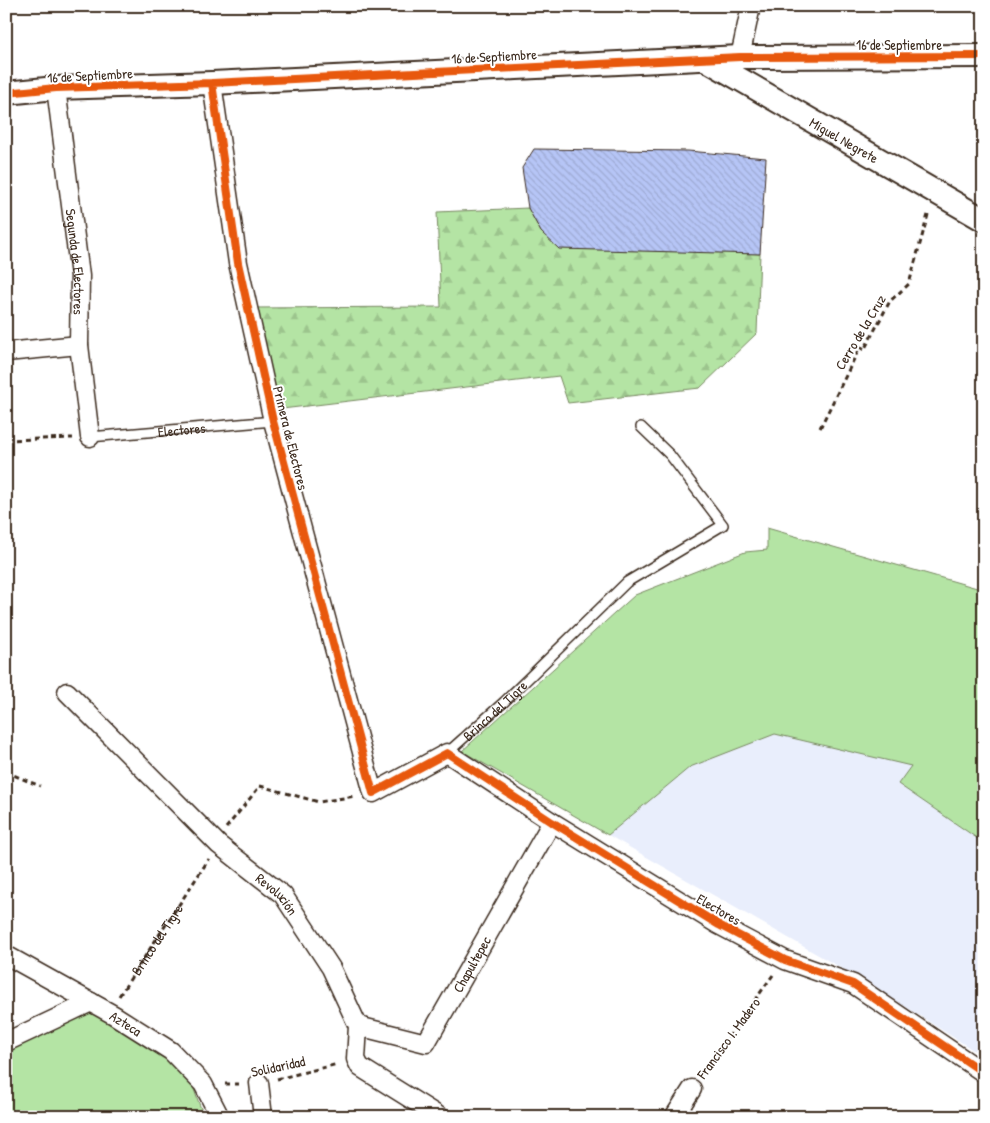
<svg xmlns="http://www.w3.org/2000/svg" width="990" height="1123" font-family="'Patrick Hand',sans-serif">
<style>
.built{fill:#e9eefc}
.green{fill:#b4e4a4;stroke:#788761}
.forest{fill:url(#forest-firs);stroke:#788761}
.building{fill:url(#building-back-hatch);stroke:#3b2a1e}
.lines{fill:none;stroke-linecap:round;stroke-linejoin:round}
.service-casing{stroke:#3b2a1e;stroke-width:12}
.minor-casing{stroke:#3b2a1e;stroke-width:21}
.tertiary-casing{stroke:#3b2a1e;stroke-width:26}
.path{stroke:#3b2a1e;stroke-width:3;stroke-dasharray:5 4;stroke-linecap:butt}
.service{stroke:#fff;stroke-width:9}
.minor{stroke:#fff;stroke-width:18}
.tertiary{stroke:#fff;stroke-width:22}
.cycleway-casing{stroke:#fff;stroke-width:11}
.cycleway{stroke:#e8590c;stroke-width:8}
.labels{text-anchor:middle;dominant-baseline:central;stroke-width:4;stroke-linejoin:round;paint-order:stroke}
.street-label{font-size:14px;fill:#3b2a1e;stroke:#fff}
</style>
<defs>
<pattern id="forest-firs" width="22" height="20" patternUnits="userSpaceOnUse" patternTransform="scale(1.25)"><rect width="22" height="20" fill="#b4e4a4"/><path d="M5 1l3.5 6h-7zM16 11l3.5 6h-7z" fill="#9cc48d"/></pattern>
<pattern id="building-back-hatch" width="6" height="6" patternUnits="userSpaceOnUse" patternTransform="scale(1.25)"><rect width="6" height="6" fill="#b6c5f6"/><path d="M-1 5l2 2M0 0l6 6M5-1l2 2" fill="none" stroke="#9da9d2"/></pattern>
</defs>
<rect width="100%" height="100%" fill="#fff"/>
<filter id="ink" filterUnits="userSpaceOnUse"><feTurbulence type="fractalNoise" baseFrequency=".02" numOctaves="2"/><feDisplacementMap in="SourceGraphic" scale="10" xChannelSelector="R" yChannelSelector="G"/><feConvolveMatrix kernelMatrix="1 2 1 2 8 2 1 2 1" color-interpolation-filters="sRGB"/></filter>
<g filter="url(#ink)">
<path class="built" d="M775 734 912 766 898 784 984 843V1057L878 989 608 835 690 767Z"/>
<path class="green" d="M767 528 984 590V843L898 784 911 766 775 734 690 767 608 835 462 751 635 595 745 552 767 550Z
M93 1007 153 1044 192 1084 204 1117H6V1052Z"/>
<path class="forest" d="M528 208 541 232 760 254 757 333 700 388 568 403 559 376 282 409 248 308 441 307 437 212Z"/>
<path class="building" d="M534 149 688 151 766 158 760 254 559 249 541 232 528 208 522 168Z"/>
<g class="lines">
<g class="service-casing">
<g id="service">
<path id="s2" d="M90 437 273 421"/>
<path id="s3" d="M447 753 504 702 627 582 723 525 670 455 641 427"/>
</g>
</g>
<g class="minor-casing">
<g id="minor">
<path d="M740 57 751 6"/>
<path d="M212 83 238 263 273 421 373 793 447 753 552 822 719 925 785 960 853 984 984 1073"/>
<path id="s4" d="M56 88 80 276 79 345 90 437"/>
<path d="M6 352 79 345"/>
<path id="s5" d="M67 692 219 845 283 895 331 968 358 1026 356 1059 360 1067 440 1117"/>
<path id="s6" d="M6 955 114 1015 171 1051 203 1084 220 1117"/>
<path id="s7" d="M358 1026 426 1043 552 822"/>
<path d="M6 1042 91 1002"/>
<path d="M259 1083 263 1117"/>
<path d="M674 1117 692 1089"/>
</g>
</g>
<g class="tertiary-casing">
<g id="tertiary">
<path id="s8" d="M705 59 984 220"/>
<path d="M6 93 56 88 212 83 740 57 984 56"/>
</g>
</g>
<g class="path">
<path d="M820 428 860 347 864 350 890 301 909 284 929 211"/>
<path d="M6 440 73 438"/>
<path d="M6 772 40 786"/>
<path d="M226 828 260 786 319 802 355 796"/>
<path id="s1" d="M119 996 209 859"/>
<path d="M702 1074 773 975"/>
<path d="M277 1079 338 1064"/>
<path d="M225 1084H241"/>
</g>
<use href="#service" class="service"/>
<use href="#minor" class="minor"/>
<use href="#tertiary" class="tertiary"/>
<g class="cycleway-casing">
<path id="cycleway" d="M212 83 238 263 273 421 373 793 447 753 552 822 719 925 785 960 853 984 984 1073
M6 93 56 88 212 83 740 57 984 56"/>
</g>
<use href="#cycleway" class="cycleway"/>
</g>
</g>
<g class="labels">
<g class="street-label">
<text x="899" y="44">16 de Septiembre</text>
<text transform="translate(494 56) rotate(-3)">16 de Septiembre</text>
<text transform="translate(90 75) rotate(-3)">16 de Septiembre</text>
<text stroke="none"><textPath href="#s8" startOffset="161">Miguel Negrete</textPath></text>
<text stroke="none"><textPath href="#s4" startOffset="175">Segunda de Electores</textPath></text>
<text transform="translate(860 332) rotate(-59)">Cerro de la Cruz</text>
<text stroke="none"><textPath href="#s2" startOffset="92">Electores</textPath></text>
<text transform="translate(291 438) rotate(76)">Primera de Electores</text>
<text stroke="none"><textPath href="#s3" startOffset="64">Brinco del Tigre</textPath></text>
<text stroke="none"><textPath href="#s5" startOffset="292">Revolución</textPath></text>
<text transform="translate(719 909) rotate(30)">Electores</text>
<text stroke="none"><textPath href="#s1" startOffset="68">Brinco del Tigre</textPath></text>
<text stroke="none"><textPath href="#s7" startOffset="161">Chapultepec</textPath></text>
<text stroke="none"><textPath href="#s6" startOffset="138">Azteca</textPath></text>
<text transform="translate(728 1038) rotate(-54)">Francisco I. Madero</text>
<text transform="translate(278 1066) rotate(-12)">Solidaridad</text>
</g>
</g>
<rect width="990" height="1123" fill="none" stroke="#fff" stroke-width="25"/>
<rect x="12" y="12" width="965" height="1098" fill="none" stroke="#3b2a1e" stroke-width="2" filter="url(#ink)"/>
</svg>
